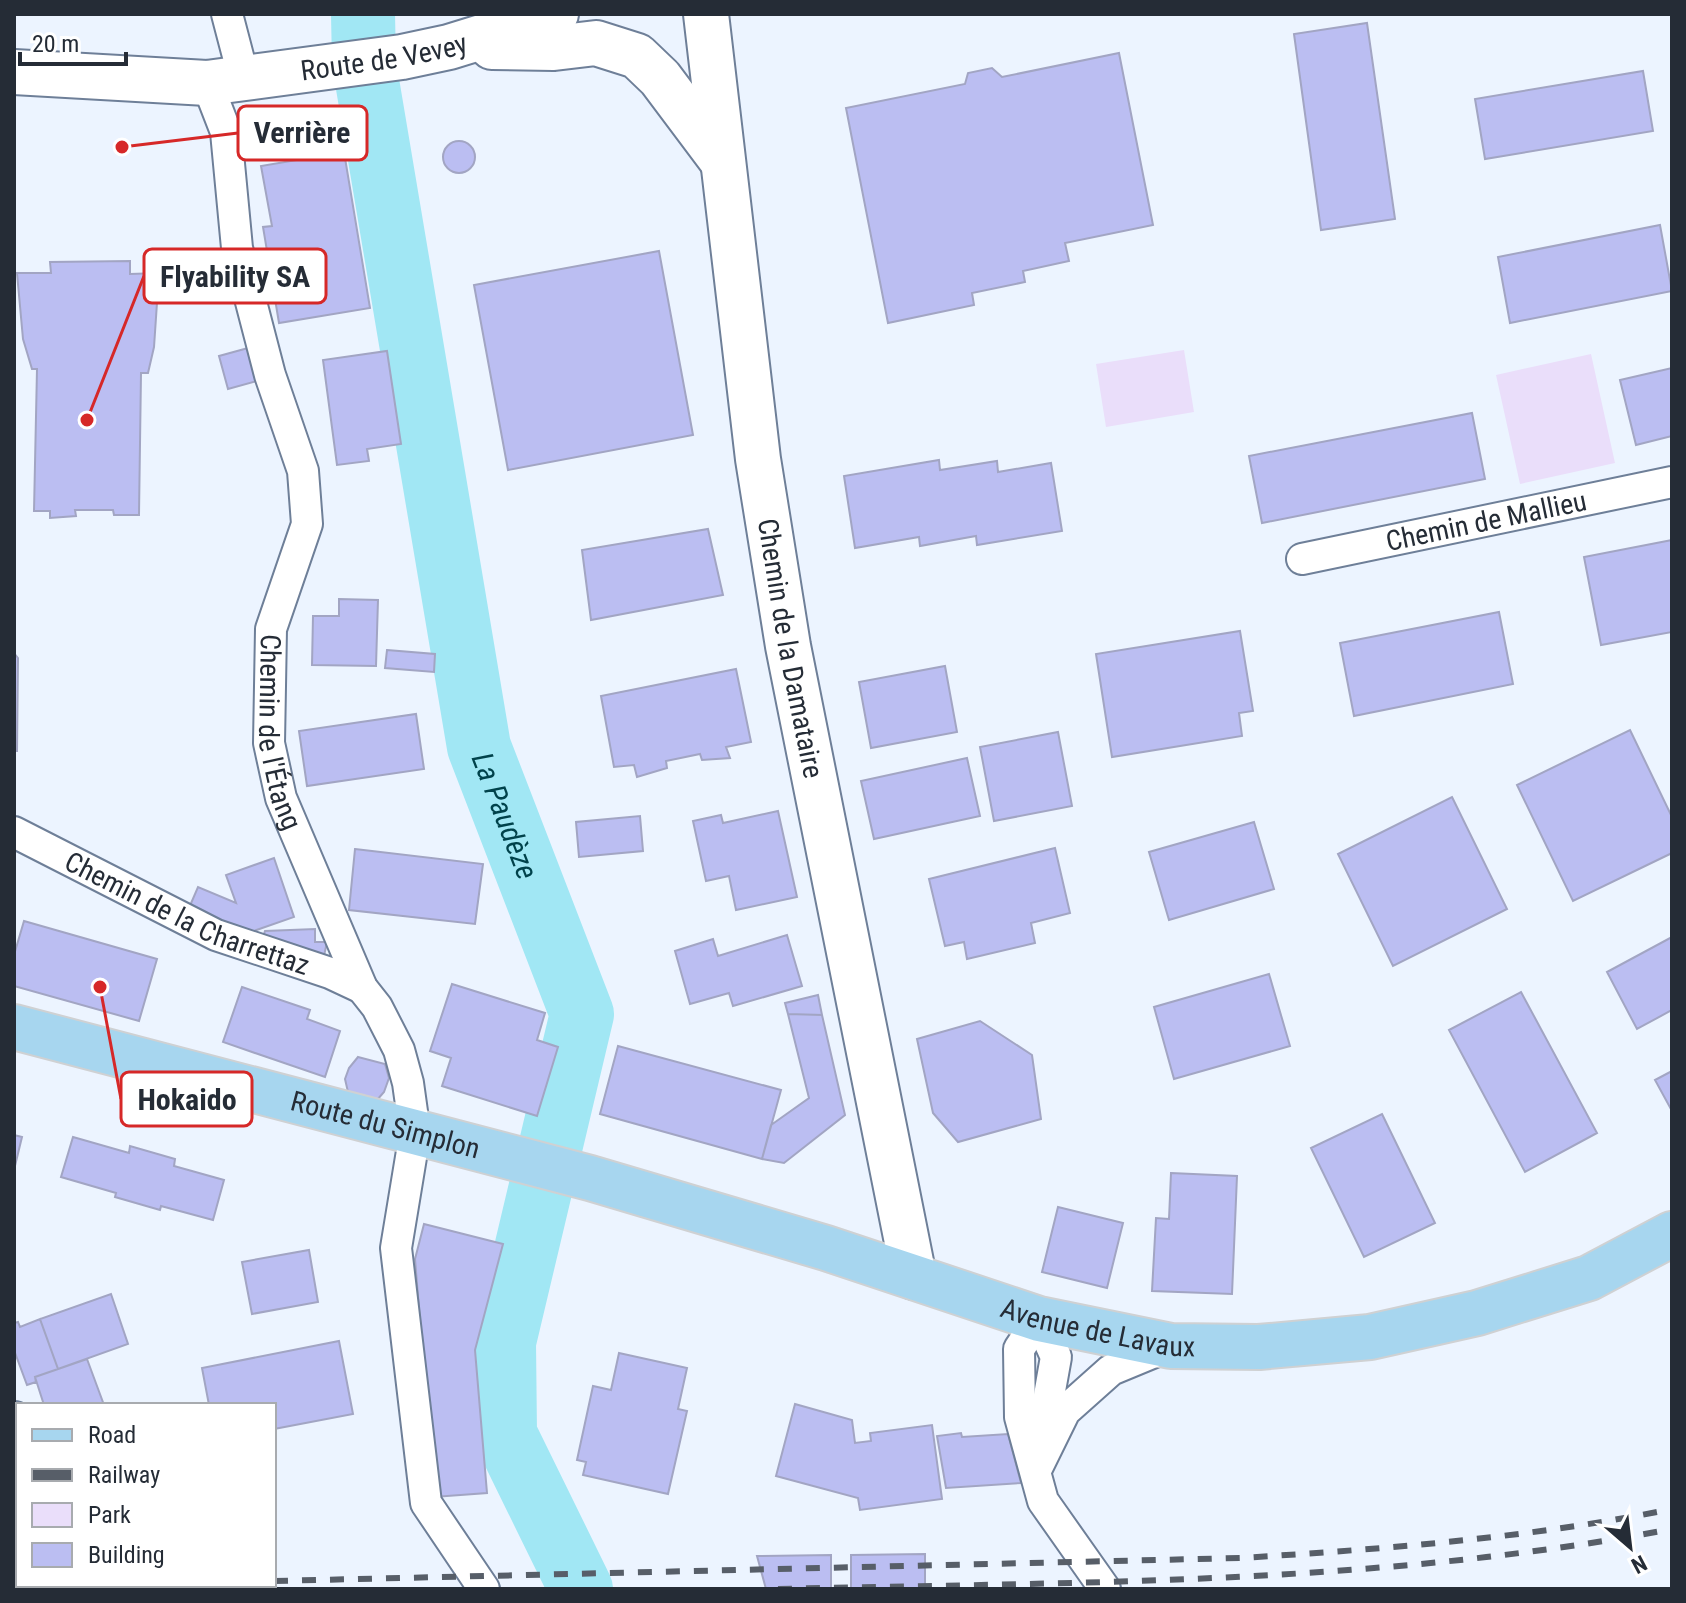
<svg xmlns="http://www.w3.org/2000/svg" width="1686" height="1603" font-family="'Roboto Condensed',sans-serif">
<style>
.green{fill:#eadefa}
.lines{fill:none;stroke-linecap:round;stroke-linejoin:round}
.river{stroke:#a1e7f4;stroke-width:64}
.building{fill:#bbbef2;stroke:#a2a5c3;stroke-width:2}
.secondary-tunnel{stroke:#c4ccd7;stroke-width:44;stroke-dasharray:44 22;stroke-linecap:butt}
.street-casing{stroke:#6e7f98;stroke-width:34}
.secondary-casing{stroke:#6e7f98;stroke-width:48}
.primary-casing{stroke:#cfd1d3;stroke-width:48}
.street{stroke:#fff;stroke-width:30}
.secondary{stroke:#fff;stroke-width:44}
.primary{stroke:#a7d6ef;stroke-width:44}
.rail{stroke:#575e68;stroke-width:6;stroke-dasharray:14 14;stroke-linecap:butt}
.labels{text-anchor:middle;dominant-baseline:central;stroke-width:6;stroke-linejoin:round;paint-order:stroke}
.street-label{font-size:28px;fill:#252c36;stroke:#fff}
.water-label{font-size:30px;font-style:italic;fill:#00424b;stroke:#fff}
.leader{fill:none;stroke:#d62828;stroke-width:3}
.callout-dot{fill:#d62828;stroke:#fff;stroke-width:3}
.callout{fill:#fff;stroke:#d62828;stroke-width:3}
.callout-label{font-size:30px;text-anchor:middle;font-weight:bold;fill:#252c36}
</style>
<rect width="100%" height="100%" fill="#ecf4ff"/>
<path class="green" d="M1184 350 1194 412 1106 427 1096 364Z
M1591 354 1615 463 1520 484 1496 375Z"/>
<g class="lines">
<path class="river" id="s1" d="M363 14 364 63 479 747 582 1014 504 1342 505 1434 581 1589"/>
</g>
<path class="building" d="M1367 23 1395 219 1321 230 1294 34Z
M1119 53 1153 225 1065 243 1069 261 1023 271 1025 282 972 293 974 305 888 323 846 108 965 84 968 73 992 68 1002 77Z
M1643 71 1653 131 1485 159 1475 99Z
M443 157a16 16 0 1 1 32 0a16 16 0 1 1-32 0Z
M344 152 370 308 279 323 263 227 272 226 261 166Z
M1660 225 1672 291 1510 323 1498 257Z
M659 251 693 435 508 470 474 285Z
M130 261V274L159 273 154 347 148 373H141L139 515H114L113 510H75L76 516 50 518V511H34L37 369H32L23 339 17 273H51L50 262Z
M248 348 257 381 228 389 219 356Z
M387 351 401 444 367 449 369 461 337 465 323 360Z
M1672 368V436L1636 445 1620 380Z
M1472 413 1485 479 1262 523 1249 456Z
M939 460 940 470 997 461 998 472 1051 463 1062 531 977 545 976 536 920 546 919 537 855 548 844 476Z
M708 529 723 595 591 620 582 550Z
M1672 540V632L1601 645 1584 557Z
M339 599 378 600 376 666 312 665 313 616H339Z
M1499 612 1513 684 1354 716 1340 643Z
M1240 631 1253 711 1239 713 1242 736 1112 757 1096 654Z
M387 650 435 654 434 672 385 668Z
M14 653 18 658 17 751H14Z
M945 666 957 732 871 748 859 682Z
M736 669 751 742 726 747 730 758 702 760 700 754 666 761 667 768 637 777 634 765 614 767 601 696Z
M416 714 424 769 307 786 299 731Z
M1630 730 1672 817V853L1573 901 1517 785Z
M1058 732 1072 806 994 821 980 747Z
M967 758 980 816 874 839 861 781Z
M1452 797 1507 909 1393 966 1338 854Z
M778 811 797 897 736 910 729 876 706 881 693 821 721 815 723 823Z
M640 816 643 851 579 857 576 822Z
M1254 822 1274 889 1169 920 1149 852Z
M1055 848 1070 913 1031 923 1035 943 967 959 964 942 945 946 929 879Z
M355 849 483 864 475 924 349 910Z
M274 858 294 917 248 933 189 908 198 887 236 903 226 875Z
M24 921 157 959 139 1021 14 986V955Z
M315 929V942H327L324 956 263 937 265 931Z
M787 935 802 986 733 1006 729 993 690 1004 675 951 713 939 718 956Z
M1672 937V1010L1637 1029 1607 972Z
M1269 974 1290 1046 1174 1079 1154 1007Z
M452 984 545 1013 537 1040 558 1047 537 1116 442 1086 451 1058 430 1051Z
M242 987 310 1010 307 1019 340 1031 325 1077 223 1042Z
M1521 992 1597 1133 1525 1172 1449 1030Z
M818 995 822 1015 788 1014 785 1003Z
M788 1014 822 1015 845 1115 784 1163 762 1159 771 1125 809 1098Z
M980 1021 1032 1055 1041 1119 958 1142 933 1113 917 1039Z
M618 1046 781 1090 762 1159 600 1114Z
M358 1057 385 1064 389 1078 384 1092 377 1100 348 1092 345 1079 349 1068Z
M1672 1071V1111L1655 1080Z
M1382 1114 1435 1223 1364 1257 1311 1148Z
M14 1135 22 1137 14 1170Z
M73 1137 129 1153 130 1146 175 1159 174 1166 224 1180 213 1220 161 1206 160 1210 115 1197 116 1193 61 1177Z
M1171 1173 1237 1176 1232 1294 1152 1291 1156 1218 1169 1219Z
M1058 1207 1123 1223 1107 1288 1042 1272Z
M424 1224 503 1244 475 1350 487 1493 434 1497 415 1259Z
M309 1250 318 1302 252 1314 242 1262Z
M111 1294 128 1344 58 1369 40 1319Z
M40 1319 58 1369 35 1377 36 1382 27 1385 14 1350V1323L18 1322 20 1327Z
M339 1341 353 1414 274 1429V1405H209L202 1368Z
M619 1353 687 1368 678 1409 687 1411 668 1494 583 1475 586 1462 577 1460 593 1386 611 1390Z
M87 1359 104 1405H44L35 1377Z
M795 1404 852 1420 855 1443 871 1441 870 1433 932 1425 942 1499 860 1510 858 1498 776 1476Z
M961 1433 962 1437 1008 1434 1021 1483 946 1488 937 1436Z
M925 1554V1589H851V1555Z
M831 1555V1589H766L757 1556Z"/>
<g class="lines">
<path class="secondary-tunnel" d="M86 1585 88 1589"/>
<g class="street-casing">
<g id="street">
<path d="M227 14 244 79"/>
<path id="s2" d="M207 83 226 132 237 248 270 375 303 471 307 524 271 629 269 743 281 798 362 988 377 1007 399 1050 408 1083 415 1133 396 1248 426 1503 484 1589"/>
<path id="s3" d="M1302 559 1672 482"/>
<path id="s4" d="M14 832 216 935 330 973 362 988"/>
<path d="M1039 1319 1019 1349 1020 1417 1043 1501 1105 1589"/>
<path d="M1039 1319 1056 1357 1042 1435"/>
<path d="M1036 1470 1065 1411 1111 1370 1169 1346"/>
</g>
</g>
<g class="secondary-casing">
<g id="secondary">
<path id="s5" d="M706 14 758 459 788 646 914 1277"/>
<path d="M492 47 554 48 596 43 637 56 660 78 720 158"/>
<path id="s6" d="M14 72 207 83 402 57 449 47 556 14"/>
<path d="M14 1424 18 1432"/>
</g>
</g>
<g class="primary-casing">
<g id="primary">
<path id="s7" d="M14 1027 590 1178 826 1248 1039 1319 1171 1346 1259 1347 1370 1337 1477 1313 1589 1278 1672 1234"/>
</g>
</g>
<use href="#street" class="street"/>
<use href="#secondary" class="secondary"/>
<use href="#primary" class="primary"/>
<path class="rail" d="M14 1581H18
M274 1581 1240 1558C1384 1549 1530 1538 1672 1509
M778 1589C1077 1582 1378 1585 1672 1529"/>
</g>
<g class="labels">
<g class="street-label">
<text stroke="none"><textPath href="#s6" startOffset="372">Route de Vevey</textPath></text>
<text stroke="none"><textPath href="#s3" startOffset="188">Chemin de Mallieu</textPath></text>
<text stroke="none"><textPath href="#s5" startOffset="640">Chemin de la Damataire</textPath></text>
<text stroke="none"><textPath href="#s2" startOffset="670">Chemin de l'Étang</textPath></text>
<text stroke="none"><textPath href="#s4" startOffset="192">Chemin de la Charrettaz</textPath></text>
<text stroke="none"><textPath href="#s7" startOffset="384">Route du Simplon</textPath></text>
<text stroke="none"><textPath href="#s7" startOffset="1126">Avenue de Lavaux</textPath></text>
</g>
<g class="water-label">
<text stroke="none"><textPath href="#s1" startOffset="816">La Paudèze</textPath></text>
</g>
</g>
<path class="leader" d="M122 147L238 133M87 420L144 276M100 987L121 1099"/>
<g class="callout-dot">
<circle cx="122" cy="147" r="8"/>
<circle cx="87" cy="420" r="8"/>
<circle cx="100" cy="987" r="8"/>
</g>
<g class="callout">
<rect x="238" y="106" width="129" height="54" rx="8"/>
<rect x="144" y="249" width="182" height="54" rx="8"/>
<rect x="121" y="1072" width="131" height="54" rx="8"/>
</g>
<g class="callout-label">
<text x="302" y="143">Verrière</text>
<text x="235" y="287">Flyability SA</text>
<text x="187" y="1110">Hokaido</text>
</g>
<rect width="1686" height="1603" fill="none" stroke="#252c36" stroke-width="32"/>
<rect x="16" y="1403" width="260" height="184" fill="#ffffff" stroke="#a8abaf" stroke-width="2"/>
<rect x="32" y="1429" width="40" height="12" fill="#a7d6ef" stroke="#a8abaf" stroke-width="2"/>
<text x="88" y="1443" font-size="24" fill="#252c36">Road</text>
<rect x="32" y="1469" width="40" height="12" fill="#575e68" stroke="#a8abaf" stroke-width="2"/>
<text x="88" y="1483" font-size="24" fill="#252c36">Railway</text>
<rect x="32" y="1503" width="40" height="24" fill="#eadefa" stroke="#a8abaf" stroke-width="2"/>
<text x="88" y="1523" font-size="24" fill="#252c36">Park</text>
<rect x="32" y="1543" width="40" height="24" fill="#bbbef2" stroke="#a8abaf" stroke-width="2"/>
<text x="88" y="1563" font-size="24" fill="#252c36">Building</text>
<g transform="translate(1630 1547) rotate(152)" stroke="#ffffff" stroke-width="6" paint-order="stroke">
<path d="M0-6L14 30L0 20L-14 30Z" fill="#252c36"/>
<text y="-12" font-size="22" font-weight="bold" text-anchor="middle" fill="#252c36">N</text>
</g>
<path d="M20 52v12h106v-12" fill="none" stroke="#252c36" stroke-width="4"/>
<text x="32" y="52" font-size="24" fill="#252c36" stroke="#ffffff" stroke-width="6" paint-order="stroke">20 m</text>
</svg>
